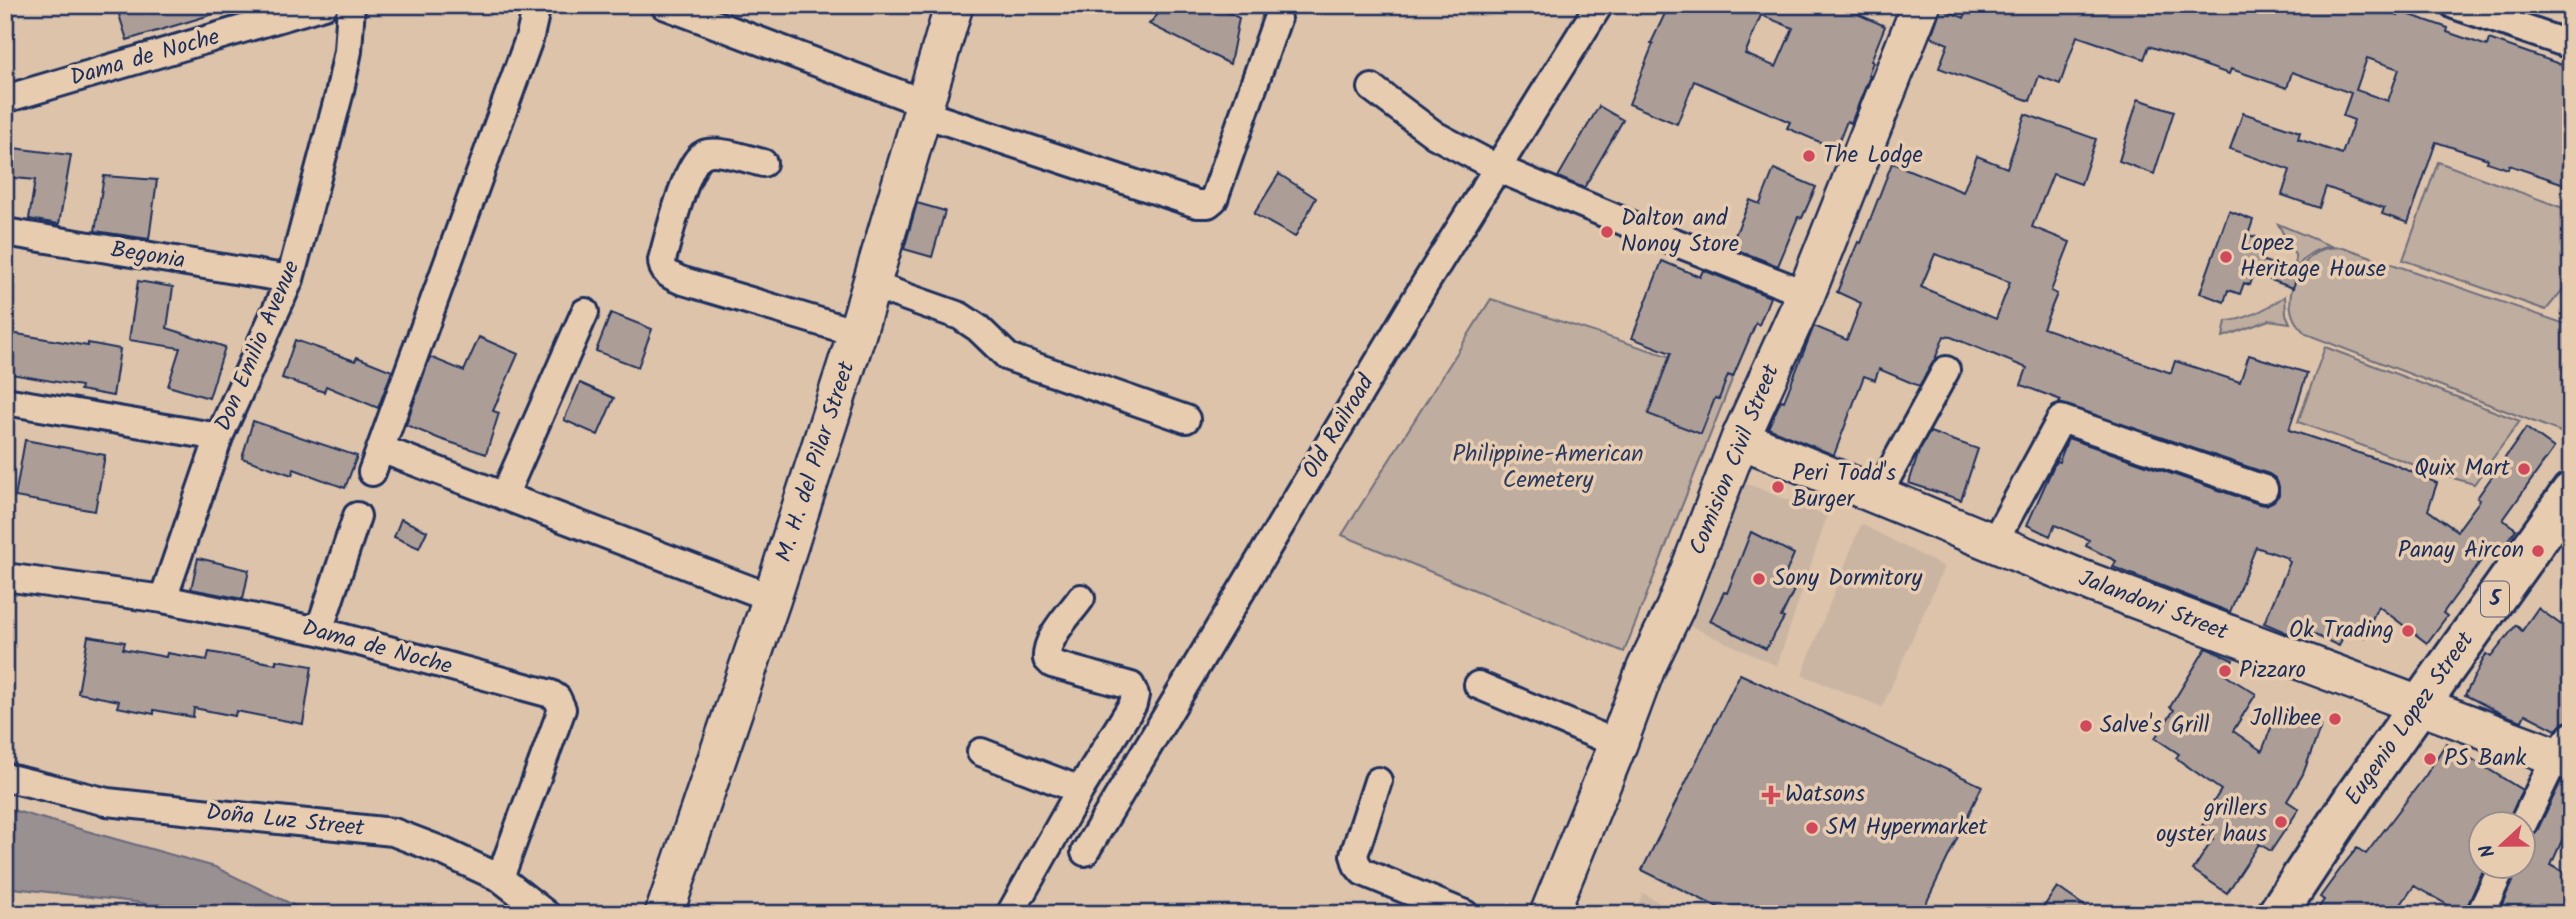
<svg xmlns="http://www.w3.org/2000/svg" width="2576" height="919" font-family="Kalam,sans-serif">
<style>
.built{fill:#cab5a3}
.green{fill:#bfad9f;stroke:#6d6e7e;stroke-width:2}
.water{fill:#999091;stroke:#67697d;stroke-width:2}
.building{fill:#ac9e97;stroke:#1b2f5e;stroke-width:2;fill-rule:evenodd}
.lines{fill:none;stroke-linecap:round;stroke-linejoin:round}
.street-casing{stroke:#1b2f5e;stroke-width:32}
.secondary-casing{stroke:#1b2f5e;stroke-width:42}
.primary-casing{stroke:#1b2f5e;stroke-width:44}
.street{stroke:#e8ccaf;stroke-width:26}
.secondary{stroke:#e8ccaf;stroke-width:37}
.primary{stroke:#e8ccaf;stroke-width:38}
.poi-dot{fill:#d1495b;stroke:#e8ccaf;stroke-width:2.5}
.labels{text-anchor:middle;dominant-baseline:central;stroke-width:7;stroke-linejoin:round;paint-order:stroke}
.shield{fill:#e8ccaf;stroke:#585e76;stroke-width:2}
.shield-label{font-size:21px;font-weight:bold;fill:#1b2f5e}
.street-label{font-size:23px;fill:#1b2f5e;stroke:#e8ccaf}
.poi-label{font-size:23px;fill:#1b2f5e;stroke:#e8ccaf;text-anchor:start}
.park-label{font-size:23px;fill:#2b3c64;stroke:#e8ccaf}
</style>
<rect width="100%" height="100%" fill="#dcc3aa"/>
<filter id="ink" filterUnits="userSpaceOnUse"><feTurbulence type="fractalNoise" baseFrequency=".0143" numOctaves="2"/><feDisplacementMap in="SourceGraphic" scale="14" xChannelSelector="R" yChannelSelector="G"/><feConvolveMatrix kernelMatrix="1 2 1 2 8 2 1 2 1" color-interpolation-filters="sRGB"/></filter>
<g filter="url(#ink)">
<path class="built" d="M1738 480 1827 516 1777 666 1684 623Z
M1861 524 1944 567 1882 707 1802 675Z
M1643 893 1678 914H1634Z"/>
<path class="green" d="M2438 162 2571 211V280L2546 310 2403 260Z
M2278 224 2331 246C2314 249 2306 255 2296 269L2295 255Z
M2343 247 2571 326V428L2566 434 2306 334C2302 330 2298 326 2295 321 2282 298 2298 260 2321 250 2327 247 2336 248 2343 247Z
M2285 296 2286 314 2290 323 2269 320 2223 337 2226 321C2247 320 2268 308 2285 296Z
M1491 299 1733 377 1624 652 1342 535Z
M2325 347 2520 421 2474 484 2439 474 2298 422Z"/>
<path class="water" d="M5 808 215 867 312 914H166L143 903 5 887Z"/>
<path class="building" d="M116 5H226L227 10 127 40Z
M1166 5H1214L1239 18 1230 64 1149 24Z
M1669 5H1837L1885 26 1871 61 1873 62 1868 75 1870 76 1861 98 1851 123 1847 121 1836 149 1787 128 1790 122 1694 81 1677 124 1629 104 1653 44 1651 43ZM1761 15 1793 28 1776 67 1745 54Z
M1969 5H2370L2398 15 2399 11 2448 28 2447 32 2487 46 2489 39 2571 68V175L2567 185 2509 165 2508 169 2487 162 2488 159 2436 142 2408 223 2382 214 2384 208 2326 187 2319 208 2282 195 2290 170 2230 149 2243 113 2300 132 2298 139 2342 154 2354 120 2343 116 2351 93 2292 72 2287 88 2231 69 2229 74 2149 46 2144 59 2077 36 2060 84 2039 76 2030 101 1939 68 1948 44 1931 37 1941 8 1964 18ZM2367 58 2399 69 2388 101 2356 90Z
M2138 99 2174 111 2154 174 2119 161Z
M1599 106 1623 120 1584 188 1558 177Z
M2025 114 2096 139 2081 184 2053 174 2032 227 2070 242 2051 291 2057 294 2043 328 2171 373 2175 361 2240 382 2249 355 2307 373 2289 430 2395 465 2437 483 2428 510 2457 531 2480 500 2477 498 2526 428 2554 448 2503 520 2516 529 2499 553 2491 547 2443 613 2447 616 2427 643 2378 606 2364 637 2346 629 2339 646 2308 632 2310 628 2299 623 2292 635 2264 623 2290 562 2287 560 2288 558 2256 547 2230 612 2113 567 2116 561 2086 546 2089 540 2055 525 2050 536 2027 525 2054 465 2056 461 2059 462 2068 438 2259 504 2266 505 2274 501 2279 495V487L2276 479 2269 474 2059 403 2061 400 2021 385 2027 368 1951 337 1944 336 1935 359 1919 386 1879 369 1875 380 1864 376 1834 455 1768 428 1781 400 1784 401 1814 326 1847 340 1861 303 1837 292 1858 242 1861 243 1892 163 1963 192 1977 156 2007 168ZM1935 254 2010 282 1996 319 1921 287Z
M5 147 71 155 59 224 29 219 35 180 5 177Z
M1774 169 1816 187 1802 218 1798 217 1778 266 1730 247 1750 200 1760 204Z
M1279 174 1316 198 1295 237 1254 214Z
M104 176 157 180 149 239 95 231Z
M917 203 945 211 932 257 904 249Z
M2229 211 2253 220 2248 235 2256 237 2254 245 2262 247 2258 259 2298 273 2293 288 2254 274 2250 285 2244 283 2240 294 2228 290 2224 302 2200 293Z
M1662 261 1700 277 1703 270 1770 297 1759 325 1756 323 1733 377 1728 375 1719 399 1715 398 1701 434 1648 414 1671 353 1632 338Z
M138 281 173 287 167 328 225 347 209 398 168 386 180 348 129 340Z
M611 313 652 329 638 367 596 351Z
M5 332 88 346V343L120 349 113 396 80 390 81 386 5 373Z
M479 337 518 354 493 411 499 413 486 454 440 439 406 425 430 357 464 371Z
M295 340 355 361 357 357 392 371 378 408 326 386 324 392 282 378Z
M580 383 614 398 598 435 564 420Z
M253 421 357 456 345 488 294 469 292 475 242 458Z
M1930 432 1978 449 1961 500 1909 483 1919 451Z
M25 440 105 455 95 511 15 497Z
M401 519 427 531 419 548 394 537Z
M1751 532 1794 554 1783 580 1796 586 1781 617 1784 618 1766 649 1710 621 1724 592 1727 593Z
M198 558 249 570 243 599 191 589Z
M2538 608 2571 632V721L2564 722 2556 730 2525 714 2522 721 2502 714 2465 695 2486 654 2491 657 2516 625 2522 631Z
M88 636 125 642 123 649 166 657 167 653 207 660 209 652 276 664V660L312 666 303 724 236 711 235 716 194 708 193 717 154 710V714L117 707 119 701 78 693Z
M2206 648 2233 660 2225 675 2256 694 2233 731 2262 751 2278 710 2321 726 2303 774 2287 801 2299 809 2271 851 2259 844 2227 893 2193 870 2213 839 2199 830 2210 814 2207 812 2221 790 2176 758 2179 754 2155 738 2174 710 2170 707Z
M1740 674 1982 786 1921 914H1731L1642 870Z
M2446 743 2522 790 2507 824H2482V866H2485L2464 914 2414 886 2394 914H2314L2324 900 2320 897 2344 864 2357 848 2366 854 2426 775Z
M2561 781 2571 782V820L2551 865 2571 876V904L2566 914H2498L2518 866H2524V852L2529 838 2537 831Z
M2057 887 2067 894 2096 914H2039Z"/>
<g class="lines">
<g class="street-casing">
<path id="street" d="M664 5 924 103
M2454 5 2571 45
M1372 88 1435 135 1497 168 1644 230 1806 294
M5 99 324 5
M921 113 1197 204H1208L1214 199 1277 19
M763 163C750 160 716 148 704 154 686 162 668 239 662 260 662 272 669 275 680 280L857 333
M5 232 290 279
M872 285 960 316 978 328 1008 357 1186 419
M5 401 219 437
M381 449 772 598
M372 472 530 36 537 5
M504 496 585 312
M1877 496 1946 370
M1993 544 2061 419 2264 489
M5 577 163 599 319 631 551 694 557 698 562 709 500 878
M163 599 219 437 290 279 339 95 348 51 351 5
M319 631 357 516
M1478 685 1618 744
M981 752 1080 790
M5 777 107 802 393 832 440 850 500 878 546 914
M1378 781 1354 855 1357 865 1363 872 1465 914
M2523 824 2556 756 2571 736
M1085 852 1425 284 1599 5
M1010 914 1080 790 1133 704 1135 695 1131 686 1052 664 1047 659C1045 638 1069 615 1081 598
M2480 914 2503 866"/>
</g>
<g class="secondary-casing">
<path id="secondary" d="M1740 439 2079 578 2571 762
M664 914 772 598 857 333 954 5
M1549 914 1618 744 1646 668 1675 608 1740 439 1806 294 1921 5"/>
</g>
<g class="primary-casing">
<path id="primary" d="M2277 914 2357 793 2571 492"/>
</g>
<use href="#street" class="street"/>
<use href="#secondary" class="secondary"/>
<use href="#primary" class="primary"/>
</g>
</g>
<g class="poi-dot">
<circle cx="1809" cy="156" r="7"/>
<circle cx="1607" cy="232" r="7"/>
<circle cx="2226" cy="257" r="7"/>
<circle cx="2524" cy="469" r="7"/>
<circle cx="1778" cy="487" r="7"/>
<circle cx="2538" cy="551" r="7"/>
<circle cx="1759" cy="579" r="7"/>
<circle cx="2408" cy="631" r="7"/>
<circle cx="2225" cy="671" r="7"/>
<circle cx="2335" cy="719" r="7"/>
<circle cx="2086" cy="726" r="7"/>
<circle cx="2430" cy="759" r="7"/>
<path d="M1767.5 784.5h7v7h7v7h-7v7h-7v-7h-7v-7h7z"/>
<circle cx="2281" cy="822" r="7"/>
<circle cx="1812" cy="828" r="7"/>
</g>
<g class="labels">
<rect class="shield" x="2481" y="581.5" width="28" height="35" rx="5"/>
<g class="shield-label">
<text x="2495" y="599">5</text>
</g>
<g class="street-label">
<text transform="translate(145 58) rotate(-16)">Dama de Noche</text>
<text transform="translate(148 256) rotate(9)">Begonia</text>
<text transform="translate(258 346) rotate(-67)">Don Emilio Avenue</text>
<text transform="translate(1339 427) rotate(-59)">Old Railroad</text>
<text transform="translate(1735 460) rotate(-68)">Comision Civil Street</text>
<text transform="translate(816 462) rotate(-72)">M. H. del Pilar Street</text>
<text transform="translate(2153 606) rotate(21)">Jalandoni Street</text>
<text transform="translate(377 648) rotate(15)">Dama de Noche</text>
<text transform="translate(2410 719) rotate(-55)">Eugenio Lopez Street</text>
<text transform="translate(285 821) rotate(6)">Doña Luz Street</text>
</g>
<g class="poi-label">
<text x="1823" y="156">The Lodge</text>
<text x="1621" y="219">Dalton and<tspan x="1621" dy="26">Nonoy Store</tspan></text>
<text x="2240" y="244">Lopez<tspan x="2240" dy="26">Heritage House</tspan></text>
<text x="2510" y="469" text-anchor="end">Quix Mart</text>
<text x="1792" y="474">Peri Todd's<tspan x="1792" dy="26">Burger</tspan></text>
<text x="2524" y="551" text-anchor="end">Panay Aircon</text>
<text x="1773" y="579">Sony Dormitory</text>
<text x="2394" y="631" text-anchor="end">Ok Trading</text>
<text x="2239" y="671">Pizzaro</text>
<text x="2321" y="719" text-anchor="end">Jollibee</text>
<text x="2100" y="726">Salve's Grill</text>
<text x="2444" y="759">PS Bank</text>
<text x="1785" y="795">Watsons</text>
<text x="2267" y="809" text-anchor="end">grillers<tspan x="2267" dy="26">oyster haus</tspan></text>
<text x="1826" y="828">SM Hypermarket</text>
</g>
<g class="park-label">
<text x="1548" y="455">Philippine-American<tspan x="1548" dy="26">Cemetery</tspan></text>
</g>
</g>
<rect width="2576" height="919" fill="none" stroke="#e8ccaf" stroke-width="28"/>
<rect x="14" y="14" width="2548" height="891" fill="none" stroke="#1b2f5e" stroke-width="2.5" filter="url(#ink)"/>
<g transform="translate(2502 845) rotate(248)"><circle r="33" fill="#e8ccaf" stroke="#968d8f" stroke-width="2"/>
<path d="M0-5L12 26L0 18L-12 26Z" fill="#d1495b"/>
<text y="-10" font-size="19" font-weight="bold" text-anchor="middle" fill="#1b2f5e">N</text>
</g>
</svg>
